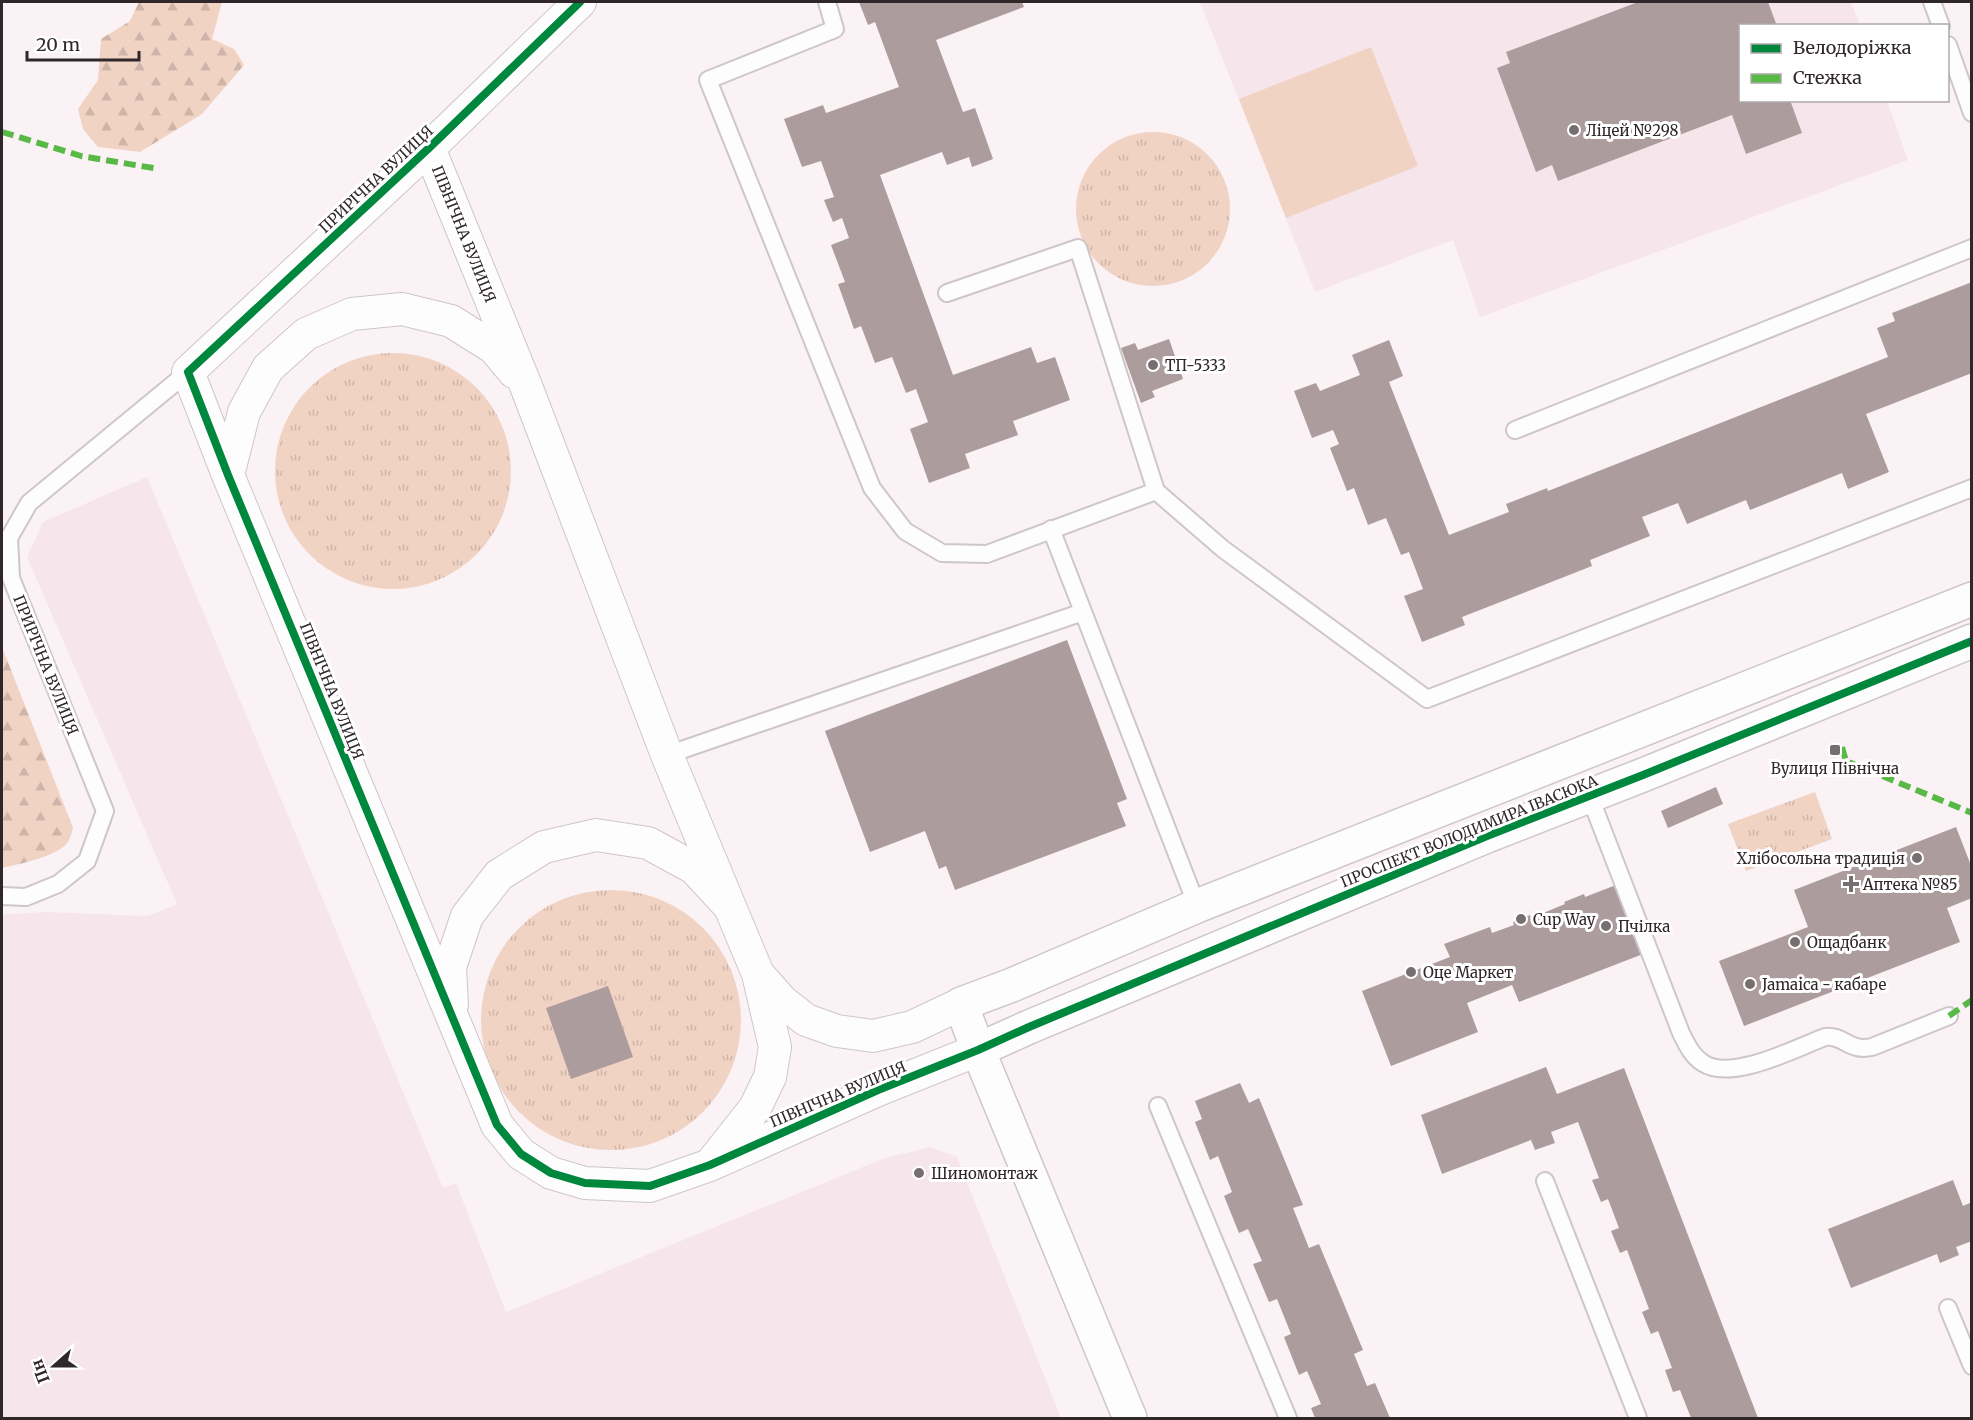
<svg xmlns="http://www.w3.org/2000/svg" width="1973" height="1420" font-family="Merriweather,serif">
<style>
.built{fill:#f7e5ec}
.grass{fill:url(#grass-tufts)}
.forest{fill:url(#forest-firs)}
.pitch{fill:#f1d3c4}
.building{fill:#ad9c9d}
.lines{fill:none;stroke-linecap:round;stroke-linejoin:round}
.service-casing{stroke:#cec6c9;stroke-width:20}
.minor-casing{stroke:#cec6c9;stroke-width:34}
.tertiary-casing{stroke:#cec6c9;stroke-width:36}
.service{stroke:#fefdfe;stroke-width:16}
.minor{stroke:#fefdfe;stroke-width:32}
.tertiary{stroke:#fefdfe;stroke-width:33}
.quiet{stroke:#58b947;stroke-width:6;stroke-dasharray:12 6;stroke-linecap:butt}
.cycleway-casing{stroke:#fff;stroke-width:11}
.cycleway{stroke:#00873e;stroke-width:8}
.poi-dot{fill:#776e72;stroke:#fff;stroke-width:2}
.labels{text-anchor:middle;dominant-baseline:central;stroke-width:6;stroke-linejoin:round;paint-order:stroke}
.poi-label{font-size:15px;fill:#30272b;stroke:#fff;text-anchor:start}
.street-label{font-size:15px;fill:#30272b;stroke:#fff}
</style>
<defs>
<pattern id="grass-tufts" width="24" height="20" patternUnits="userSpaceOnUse" patternTransform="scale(1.5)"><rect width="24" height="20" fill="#f1d3c4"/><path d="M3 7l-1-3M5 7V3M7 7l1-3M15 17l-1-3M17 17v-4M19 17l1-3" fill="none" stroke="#cfb5a9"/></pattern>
<pattern id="forest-firs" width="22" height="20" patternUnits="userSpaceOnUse" patternTransform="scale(1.5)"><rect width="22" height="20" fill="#f1d3c4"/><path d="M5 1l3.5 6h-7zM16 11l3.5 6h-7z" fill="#cfb5a9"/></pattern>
</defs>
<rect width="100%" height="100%" fill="#faf2f5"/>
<path class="built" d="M1200 2H1851L1860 25 1740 26V100L1887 101 1908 160 1480 317 1453 240 1315 292Z
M147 477 443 1188 456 1183 506 1312 885 1158 930 1147 957 1157 1061 1418H2V915L43 912 148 916 177 904 27 557 43 522Z"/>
<path class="grass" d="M1076 209a77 77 0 1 1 154 0a77 77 0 1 1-154 0Z
M275 471a118 118 0 1 1 236 0a118 118 0 1 1-236 0Z
M1815 792 1832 839 1746 871 1728 824Z
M481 1020a130 130 0 1 1 260 0a130 130 0 1 1-260 0Z"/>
<path class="forest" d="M139 2H222L212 39 234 49 244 65 202 114 140 152 98 147 83 129 78 109 98 80 101 39 130 21Z
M2 647 73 828C72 832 70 838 68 842 57 857 19 864 2 868Z"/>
<path class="pitch" d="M1371 47 1418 166 1286 218 1239 99Z"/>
<path class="building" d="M859 2H1022L1024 7 936 40 963 112 975 108 993 159 972 167 969 157 947 165 942 152 880 175 953 375 1031 347 1037 363 1055 357 1070 400 1013 421 1018 435 965 454 970 468 929 483 910 429 928 422 916 389 906 393 892 357 875 363 861 326 854 329 838 284 845 282 831 245 849 238 842 218 833 222 824 200 834 197 821 161 802 167 784 119 823 105 826 113 899 87 875 22 868 25Z
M1638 2H1768L1777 26H1740V100H1790L1802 133 1746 154 1732 115 1558 181 1552 165 1536 172 1497 68 1510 63 1506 52Z
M1972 282V373L1866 414 1889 472 1848 489 1842 473 1750 510 1746 500 1687 524 1678 503 1642 517 1650 536 1590 560 1592 566 1462 617 1465 625 1422 642 1404 596 1423 589 1409 552 1401 555 1386 518 1368 525 1354 488 1347 491 1330 448 1339 444 1333 430 1312 438 1294 391 1316 383 1320 391 1360 375 1352 355 1389 340 1403 376 1389 382 1449 535 1509 512 1506 504 1547 488 1548 491 1888 357 1877 328 1895 321 1892 313Z
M1169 339 1183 379 1152 391 1155 397 1141 403 1121 348 1135 343 1138 350Z
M1067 640 1127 799 1117 803 1126 826 955 890 946 866 939 869 925 831 870 852 825 731Z
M1716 787 1723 804 1668 828 1661 811Z
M1956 827 1972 868V898L1947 908 1960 942 1744 1026 1719 961 1808 927 1794 890Z
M1616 885 1643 954 1519 1002 1512 985 1467 1003 1478 1032 1391 1066 1362 991 1450 957 1444 944 1490 927 1492 933 1514 925 1513 922 1530 915 1531 918 1565 904 1564 902 1584 894 1585 897Z
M608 986 633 1057 571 1079 546 1008Z
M1546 1067 1557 1094 1624 1068 1758 1418H1691L1680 1390 1673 1392 1665 1370 1672 1368 1658 1331 1651 1334 1642 1312 1649 1309 1627 1250 1620 1253 1611 1231 1619 1228 1608 1199 1601 1202 1592 1180 1599 1178 1578 1122 1551 1132 1555 1143 1535 1150 1531 1140 1442 1174 1421 1115Z
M1240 1083 1249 1103 1259 1098 1303 1205 1293 1208 1309 1248 1319 1244 1363 1350 1354 1354 1367 1386 1375 1383 1390 1418H1315L1311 1408 1321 1404 1307 1371 1299 1375 1284 1337 1291 1334 1277 1299 1269 1302 1253 1264 1262 1261 1248 1229 1239 1233 1224 1196 1232 1192 1218 1156 1210 1160 1195 1122 1202 1119 1195 1101Z
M1953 1180 1963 1206 1972 1202V1241L1956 1247 1959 1255 1940 1263 1937 1254 1851 1288 1828 1229Z"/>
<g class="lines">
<g class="service-casing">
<path id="service" d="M827 2 835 29 708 80 872 488 905 531 942 553 987 554 1156 491
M1932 2 1941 26
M1948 45 1972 113
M947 293 1078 248 1156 491 1223 549 1427 699 1972 488
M1515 430 1972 248
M1051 529 1197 906
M667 755 1083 612
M1590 797 1681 1033C1687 1045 1692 1056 1703 1063 1731 1082 1796 1048 1825 1037 1845 1035 1848 1052 1872 1047L1949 1016
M2 896 26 897 58 884 87 861 105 811 11 578 9 538 29 503 188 372
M1158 1106 1288 1418
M1545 1181 1638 1418
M1948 1308 1972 1366"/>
</g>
<g class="minor-casing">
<path id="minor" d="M580 2 429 148 188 372 228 475 497 1125 521 1154 551 1173 585 1183 650 1186 710 1165 878 1090 978 1050
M429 148 526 386 667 755 730 907
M228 475 244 412 268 368 306 334 352 314 402 309 451 321 494 348 514 372
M759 975 782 1001 806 1020 837 1031 873 1036 912 1027 961 1004
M452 1004 450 967 467 916 499 875 544 847 596 835 648 843 694 868 730 907 758 974 775 1047 770 1077 755 1108 713 1161"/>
</g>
<g class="tertiary-casing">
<path id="tertiary" d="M978 1050 1029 1027 1487 836 1643 775 1972 641
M1130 1418 978 1050 961 1004 1012 985 1197 906 1972 599"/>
</g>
<use href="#service" class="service"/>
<use href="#minor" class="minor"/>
<use href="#tertiary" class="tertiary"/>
<path class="quiet" d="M2 132 81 156 159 169
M1842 747 1846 761 1972 813
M1949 1016 1972 1000"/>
<g class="cycleway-casing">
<path id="cycleway" d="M580 2 429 148 188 372 228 475 497 1125 521 1154 551 1173 585 1183 650 1186 710 1165 878 1090 978 1050 1029 1027 1487 836 1643 775 1972 641"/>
</g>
<use href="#cycleway" class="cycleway"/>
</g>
<g class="poi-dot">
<circle cx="1574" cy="130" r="6"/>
<circle cx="1153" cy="365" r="6"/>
<rect x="1829" y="744" width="12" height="12" rx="3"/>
<circle cx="1917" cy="858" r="6"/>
<path d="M1848 875h6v6h6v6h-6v6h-6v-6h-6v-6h6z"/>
<circle cx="1521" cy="919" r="6"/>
<circle cx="1606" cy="926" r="6"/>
<circle cx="1795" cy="942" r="6"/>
<circle cx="1411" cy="972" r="6"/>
<circle cx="1750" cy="984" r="6"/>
<circle cx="919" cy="1173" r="6"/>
</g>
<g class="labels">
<g class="poi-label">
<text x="1586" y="130">Ліцей №298</text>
<text x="1165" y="365">ТП-5333</text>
<text x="1835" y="768" text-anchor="middle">Вулиця Північна</text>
<text x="1905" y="858" text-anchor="end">Хлібосольна традиція</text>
<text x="1863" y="884">Аптека №85</text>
<text x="1533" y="919">Cup Way</text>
<text x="1618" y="926">Пчілка</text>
<text x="1807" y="942">Ощадбанк</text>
<text x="1423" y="972">Оце Маркет</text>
<text x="1762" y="984">Jamaica - кабаре</text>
<text x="931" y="1173">Шиномонтаж</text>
</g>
<g class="street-label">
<text transform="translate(376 179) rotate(-43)">ПРИРІЧНА ВУЛИЦЯ</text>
<text transform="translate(464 234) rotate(68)">ПІВНІЧНА ВУЛИЦЯ</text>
<text transform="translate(46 665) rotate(68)">ПРИРІЧНА ВУЛИЦЯ</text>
<text transform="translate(332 691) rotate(68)">ПІВНІЧНА ВУЛИЦЯ</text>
<text transform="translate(1469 831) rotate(-22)">ПРОСПЕКТ ВОЛОДИМИРА ІВАСЮКА</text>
<text transform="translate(838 1094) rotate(-23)">ПІВНІЧНА ВУЛИЦЯ</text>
</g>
</g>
<rect width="1973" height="1420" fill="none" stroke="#30272b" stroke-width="6"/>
<rect x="1739" y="24" width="210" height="78" fill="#ffffff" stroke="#aca9aa" stroke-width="1.5"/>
<rect x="1751" y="44" width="30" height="9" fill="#00873e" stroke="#aca9aa" stroke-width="1.5"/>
<text x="1793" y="54" font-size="18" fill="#30272b">Велодоріжка</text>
<rect x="1751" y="74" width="30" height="9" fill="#58b947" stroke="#aca9aa" stroke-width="1.5"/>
<text x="1793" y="84" font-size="18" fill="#30272b">Стежка</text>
<g transform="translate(54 1366) rotate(249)" stroke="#ffffff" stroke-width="4.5" paint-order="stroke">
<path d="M0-4.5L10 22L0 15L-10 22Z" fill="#30272b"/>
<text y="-9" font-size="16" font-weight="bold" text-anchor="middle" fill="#30272b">Пн</text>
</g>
<path d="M27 51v9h112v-9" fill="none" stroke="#30272b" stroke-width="3"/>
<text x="36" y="51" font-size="18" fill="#30272b" stroke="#ffffff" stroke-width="4.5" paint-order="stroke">20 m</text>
</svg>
